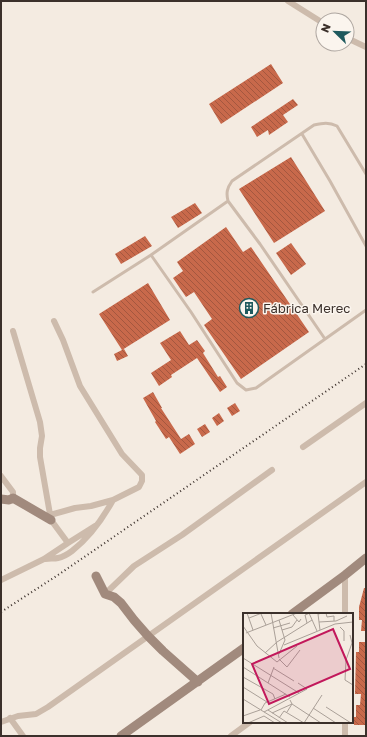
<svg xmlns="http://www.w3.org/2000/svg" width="367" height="737" font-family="'Golos Text',sans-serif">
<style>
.building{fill:url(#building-back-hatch)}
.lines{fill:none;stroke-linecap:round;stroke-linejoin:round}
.lane{stroke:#cdbbac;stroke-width:3}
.street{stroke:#cdbbac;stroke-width:6}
.secondary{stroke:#a18a7d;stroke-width:9}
.rail{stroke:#3b302b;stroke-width:2;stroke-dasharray:1 3;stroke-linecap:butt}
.labels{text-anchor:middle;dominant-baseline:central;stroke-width:3;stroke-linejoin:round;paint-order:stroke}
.poi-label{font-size:13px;fill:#3b302b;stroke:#fbf5ee;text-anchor:start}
.inset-road{fill:none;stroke:#aaa098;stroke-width:1}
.view{fill:#c2185b;fill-opacity:0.15;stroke:#c2185b;stroke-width:2}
.inset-edge{fill:none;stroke:#3b302b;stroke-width:2}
</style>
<defs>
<pattern id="building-back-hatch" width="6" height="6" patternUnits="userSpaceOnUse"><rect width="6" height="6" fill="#c8694b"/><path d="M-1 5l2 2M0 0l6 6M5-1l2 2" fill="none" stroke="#a4573f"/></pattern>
</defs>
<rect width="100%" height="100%" fill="#f4ebe1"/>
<path class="building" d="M271 64 283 83 221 124 209 104Z
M293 99 298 105 283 115 288 122 269 135 268 130 257 137 251 127Z
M291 157 325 211 274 243 239 189Z
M195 203 202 213 178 228 171 217Z
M226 227 243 252 251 247 309 332 241 379 204 325 212 319 194 292 186 297 173 278 183 271 177 262Z
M145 236 152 246 121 264 115 254Z
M291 243 306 264 291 275 276 253Z
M148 283 170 320 122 350 99 314Z
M180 331 189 345 197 340 205 351 203 353 218 377 220 376 227 387 220 392 197 358 171 375 172 377 159 386 151 373 171 360 160 343Z
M124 349 128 356 117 361 114 354Z
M153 392 162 408H161L181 439 189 434 195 444 180 454 169 437 166 439 155 422 156 421 143 398Z
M235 403 240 411 232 416 227 408Z
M219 413 224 421 217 426 212 418Z
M205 424 210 432 202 437 197 429Z
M364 588H366L365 612H366V631H361L362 620H359V607Z
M359 642H366L365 725H354V717H356V705H360L361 694H355L356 652H359Z"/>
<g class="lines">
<path class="lane" d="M302 134 330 181 366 246
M151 255 191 312 237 383 246 390 256 388 366 310
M93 292 151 255 228 201
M325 339 260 244 228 201C226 193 227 188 232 181L314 125C323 123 329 122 337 126L366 174"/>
<path class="street" d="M288 1 323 23
M347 38 366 47
M303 447 366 403
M1 476 13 492V498
M50 515 75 508 91 506 113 500 139 487 142 481V475L122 454 80 386 63 340 54 321
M68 543 95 526
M45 559C49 558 54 559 58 558 63 557 68 554 72 551 90 537 102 520 113 500
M345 575V614
M1 580 44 559 68 543 51 520 40 457V448L42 436 40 422 13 331
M105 594 134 566 182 535 272 470
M10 718 23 736
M1 722 18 716 36 714 48 707 366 482
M231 736 250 722
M345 736V722"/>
<path class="secondary" d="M1 499 9 500 13 498 51 520
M96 576 105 594 114 597 121 603 134 620 148 636 163 651 198 682
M292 614 345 575 366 558
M121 736 244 648"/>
<path class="rail" d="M1 612 58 575 366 364"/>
</g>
<defs>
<g id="building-ring" transform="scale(1)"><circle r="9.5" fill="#fbf5ee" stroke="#1f5a5e" stroke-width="1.5"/><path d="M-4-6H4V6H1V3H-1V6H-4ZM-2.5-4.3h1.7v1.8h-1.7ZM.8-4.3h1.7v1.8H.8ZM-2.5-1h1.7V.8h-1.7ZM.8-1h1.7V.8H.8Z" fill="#1f5a5e"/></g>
</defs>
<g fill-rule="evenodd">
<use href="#building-ring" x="249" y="308"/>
</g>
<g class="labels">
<g class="poi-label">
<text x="263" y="308">Fábrica Merec</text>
</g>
</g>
<g transform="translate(243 613)">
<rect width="110" height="110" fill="#f4ebe1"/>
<path class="inset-road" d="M4 0 10 17M28 0 36 45M66 0 74 18M83 0 84 4 91 3V8M18 1 23 12M50 2 56 9 58 6M6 5 19 0M36 7 42 27 36 41M76 9 93 8 104 3M64 10 62 2 67 0M0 13 14 33 34 49 54 33M97 14 101 18V28M30 15 47 10M39 17 49 14 54 7M77 17 75 1 80 0M3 20 54 0M107 22 109 30 103 47 102 67 110 72M41 32 92 11 110 9M22 40 34 29 69 7M0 45 56 80M36 46 44 54 57 37M0 54 47 84M30 55 51 68M0 64 30 81 32 86M25 70 31 54M0 74 24 89M0 86 39 110M83 94 108 110M70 95 93 110M18 97 22 90 43 81M25 97 45 110M21 99 64 76 55 70M44 99 49 91 47 87M29 100 49 91 78 110M0 103 17 97M21 103 32 110M36 105 41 98 61 110M5 110 21 103M61 110 79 82"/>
<path class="view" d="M90 16 107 56 26 91 9 51Z"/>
<rect width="110" height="110" class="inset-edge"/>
</g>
<rect width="367" height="737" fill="none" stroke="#3b302b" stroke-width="4"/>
<g transform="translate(335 32) rotate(293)"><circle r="19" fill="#fbf5ee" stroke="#aea6a0"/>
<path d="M0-3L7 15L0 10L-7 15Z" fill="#1f5a5e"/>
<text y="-6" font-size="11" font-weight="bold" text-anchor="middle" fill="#3b302b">N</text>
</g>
</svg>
